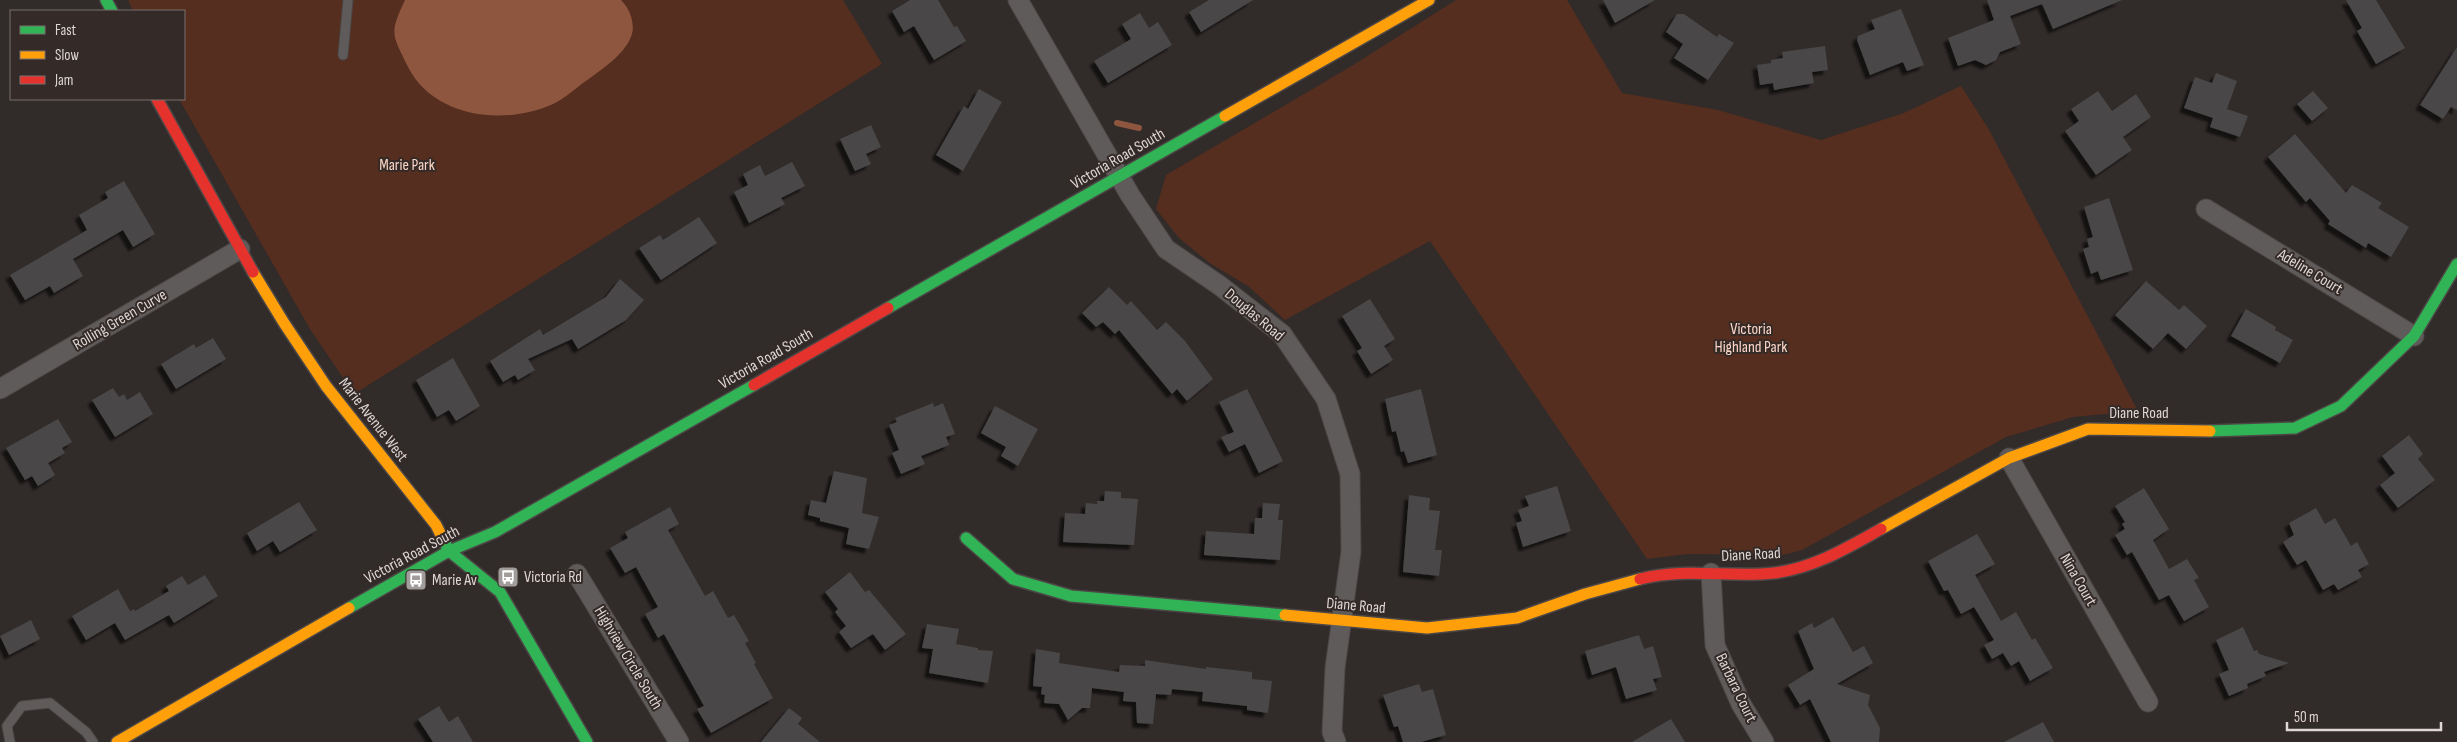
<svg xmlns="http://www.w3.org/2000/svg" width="2457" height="742" font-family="'Sofia Sans Condensed',sans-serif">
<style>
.green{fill:#552e1f}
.water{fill:#8f563f}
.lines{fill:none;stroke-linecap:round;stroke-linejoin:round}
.stream{stroke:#8f563f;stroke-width:6}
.building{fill:#494747;filter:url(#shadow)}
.lane-casing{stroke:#4c4746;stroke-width:11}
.street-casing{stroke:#4c4746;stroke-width:21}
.fast-casing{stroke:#4c4746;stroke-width:14}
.slow-casing{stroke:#4c4746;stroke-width:14}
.jam-casing{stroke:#4c4746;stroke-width:14}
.lane{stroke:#5f5b5a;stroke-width:9}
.street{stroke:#5f5b5a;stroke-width:19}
.fast{stroke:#30b455;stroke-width:11}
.slow{stroke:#ff9f0a;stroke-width:11}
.jam{stroke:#e5322d;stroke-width:11}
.labels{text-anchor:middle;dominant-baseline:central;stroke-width:4;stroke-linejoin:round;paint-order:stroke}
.street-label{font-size:16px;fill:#ded7d5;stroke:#342a27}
.park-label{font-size:16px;fill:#fcd5c6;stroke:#342a27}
.poi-label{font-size:16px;fill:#ded7d5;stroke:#342a27;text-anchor:start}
</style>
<defs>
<filter id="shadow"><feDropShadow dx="-4.5" dy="4.5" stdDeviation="1" flood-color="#0009"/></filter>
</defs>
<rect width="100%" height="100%" fill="#312b2a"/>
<path class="green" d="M128 0H843L882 64 354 394 310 329 179 99H184V11H133Z
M1456 0H1567L1622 93 1718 110 1821 140 1904 113 1961 86 1988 128 2138 411 2073 417 2006 437 1802 550 1783 555 1688 554 1647 559 1430 241 1285 320 1248 286 1211 264 1179 238 1156 209 1166 175 1350 67Z"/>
<path class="water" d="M405 0H621C629 8 635 22 632 34 626 53 605 67 590 78 578 86 566 98 553 104 505 126 434 118 408 67 392 34 389 34 405 0Z"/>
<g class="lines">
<path class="stream" d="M1117 123 1139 128"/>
</g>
<path class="building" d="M910 0H938L954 27 957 26 966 41 934 60 914 26 904 32 892 11Z
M1209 0H1253L1201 32 1189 12Z
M1603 0H1655L1615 23Z
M1987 0H2122L2053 29 2042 4 2010 16 2021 44 2000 52 1996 60 1986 65 1975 60 1958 66 1948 38 1994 20Z
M2346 0H2376L2405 48 2376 64 2357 31 2362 28Z
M1901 9 1924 65 1907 71 1903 62 1870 75 1857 40 1858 36 1875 29 1871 20Z
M1140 13 1149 28 1158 22 1172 45 1108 83 1094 61 1131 39 1122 24Z
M1677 14H1684L1717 37 1719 34 1734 43 1708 80 1674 58 1683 44 1666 32Z
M1825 46 1828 70 1812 72 1814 83 1774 90 1773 83 1760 85 1757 65 1771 63V60L1783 58 1782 52Z
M2457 47V110L2451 107 2443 119 2420 105Z
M2216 73 2237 81 2227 109 2248 116 2240 137 2210 127 2213 118 2184 108 2195 77 2212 83Z
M979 89 1002 102 963 171 936 155 964 106 968 109Z
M2098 91 2112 111 2136 94 2151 117 2123 137 2132 150 2096 175 2065 131 2079 121 2071 109Z
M2313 91 2328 108 2312 121 2297 104Z
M871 125 881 147 866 154 871 164 855 171 840 139Z
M2295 134 2346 193 2352 185 2382 203 2378 208 2409 227 2391 257 2368 243 2366 248 2328 224 2330 221 2310 198 2306 202 2268 157Z
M792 162 805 186 781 198 785 204 749 223 734 192 748 185 743 174 760 165 765 176Z
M124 181 155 234 133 247 123 230 73 259 83 276 54 293 50 286 25 300 10 275 87 230 79 215 108 198 105 192Z
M2109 198 2133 270 2101 280 2098 271 2091 274 2083 249 2089 247 2087 239 2093 237 2084 207Z
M699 217 717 243 661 280 639 248 660 235 663 240Z
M620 279 644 300 626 320 578 349 572 339 528 359 535 370 518 380 515 375 503 382 490 361 540 329 543 335 606 297Z
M2146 281 2179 310 2184 305 2207 326 2186 349 2168 333 2153 349 2115 315Z
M1109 287 1127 305 1131 301 1157 330 1166 322 1185 341 1213 379 1187 401 1177 389 1172 394 1119 330 1115 334 1103 322 1096 327 1082 313Z
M1370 299 1395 339 1384 346 1393 360 1371 374 1357 351 1362 348 1342 316Z
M2246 309 2276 327 2275 330 2293 340 2280 363 2231 336Z
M213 338 226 359 176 389 161 364 194 344 196 348Z
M453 358 480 406 456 421 449 410 437 417 416 380Z
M113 388 119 397 124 394 127 400 140 392 153 414 115 437 92 400Z
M1247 389 1283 461 1259 473 1245 444 1229 452 1221 437 1234 432 1219 402Z
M1421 389 1437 455 1408 463 1404 451 1401 452 1396 431 1392 432 1385 399Z
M933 403 934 407 943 403 955 434 946 437 949 445 921 456 925 464 901 474 892 453 899 450 889 425 897 422 895 418Z
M995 406 1038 429 1018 466 1001 456 1006 447 981 433Z
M58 419 72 442 62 448 65 453 48 463 55 475 38 486 32 476 25 480 6 448Z
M2409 435 2423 454 2418 459 2435 480 2398 508 2380 485 2395 473 2382 456Z
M834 471 867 478 862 513 879 517 869 549 846 544 849 528 820 521V518L808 515 811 500 826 503Z
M1557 486 1571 531 1523 547 1516 523 1522 521 1518 510 1529 506 1525 496Z
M2144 488 2169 529 2153 540 2169 569 2187 559 2199 578 2194 580 2209 607 2184 621 2169 595 2159 600 2132 552 2127 555 2115 535 2125 529 2122 524 2125 522 2115 506Z
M1105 491 1121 492V498L1138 499 1134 545 1063 542 1065 513 1085 514 1086 503 1097 504V501H1104Z
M1409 495 1430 498 1429 510 1440 511 1435 550H1442L1439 576 1403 572Z
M299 502 317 530 280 552 273 541 257 551 247 533Z
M1263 503 1280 504 1278 520H1283L1280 560 1204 555 1206 531 1254 534 1255 518H1262Z
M670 507 679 524 668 530 705 596 713 591 728 618 734 615 749 641 745 643 756 663 754 664 773 698 711 733 697 709 704 706 664 634 658 638 645 614 658 607 636 567 625 573 610 548 628 538 625 532Z
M2316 508 2325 524 2335 518 2351 546 2357 542 2369 564 2358 570 2362 577 2338 590 2334 584 2323 590 2306 560 2297 565 2283 542 2294 535 2289 523Z
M1977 534 1995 564 1975 575 2001 621 2016 612 2032 640 2035 638 2053 668 2030 681 2019 661 2011 666 2003 653 1992 659 1984 645 1994 640 1974 607 1961 614 1948 590 1944 591 1928 561Z
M850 572 865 592 869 590 906 634 885 650 873 634 851 648 839 632 846 626 835 612 838 609 825 592Z
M205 575 218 596 174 623 169 615 125 640 115 623 86 640 72 616 118 589 130 611 134 609 135 611 169 591 166 586 182 576 188 585Z
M1833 617 1853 652 1864 646 1873 663 1837 684 1870 695 1868 705 1880 728 1879 742H1831L1810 699 1800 705 1788 685 1814 669 1798 631 1812 623 1814 628Z
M31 620 40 639 9 655 0 636Z
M927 624 959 629 956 644 978 648V650L993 651 988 683 929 673 933 649 922 648Z
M2243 627 2254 651 2257 650 2259 654 2289 663 2264 672 2266 676 2247 684 2248 688 2229 696 2219 674 2229 670 2216 640Z
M1639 635 1644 649 1653 646 1662 677 1653 679 1657 690 1626 699 1616 667 1592 675 1585 651Z
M1036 649 1060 653 1059 663 1119 672 1120 665 1145 666V660L1206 669V667L1252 672V679L1272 681 1268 713 1247 710V706L1202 701 1203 692 1172 689 1171 695 1156 694 1153 724 1137 723 1136 702 1123 701 1124 692 1092 688 1090 708H1082L1068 720 1059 704 1044 703 1045 695 1041 694 1042 687 1033 686Z
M1419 684 1422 692 1433 689 1446 735 1421 742H1403L1398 726 1394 727 1383 695Z
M439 706 449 722 458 716 473 742H433L418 719Z
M789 708 802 718 798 724 820 742H761Z
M1671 719 1685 742H1632L1657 727Z
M2043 722 2054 742H2004Z"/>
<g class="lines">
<g class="lane-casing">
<path id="lane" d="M343 55 348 0
M10 742 7 726 22 706 50 703 86 732 93 742"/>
</g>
<g class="street-casing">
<path id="street" d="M1018 0 1130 195 1166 249 1219 285 1282 334 1326 399 1350 474 1351 552 1335 668 1332 732 1336 742
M2206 209 2414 336
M0 389 240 249
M2009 458 2148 702
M1711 573 1715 645 1741 704 1764 742
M577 574 679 742"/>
</g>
<g class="fast-casing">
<path id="fast" d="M106 0 112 11
M888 308 1225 116
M2210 431 2295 428 2341 406 2414 336 2457 264
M966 538 1013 579 1071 596 1285 615
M443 539 449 551 500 592 587 742
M349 608 449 551 495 532 754 385"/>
</g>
<g class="slow-casing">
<path id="slow" d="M1225 116 1429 0
M253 272 284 323 326 386 436 525 443 539
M1881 529 2009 458 2088 429 2210 431
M1285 615 1427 628 1517 618 1585 594 1640 579
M117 742 349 608"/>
</g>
<g class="jam-casing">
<path id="jam" d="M157 99 253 272
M754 385 888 308
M1640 579C1684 567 1730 578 1774 573 1814 568 1847 548 1881 529"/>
</g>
<use href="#lane" class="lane"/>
<use href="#street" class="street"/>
<use href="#fast" class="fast"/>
<use href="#slow" class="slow"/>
<use href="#jam" class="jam"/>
</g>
<defs>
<g id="bus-square" transform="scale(1.125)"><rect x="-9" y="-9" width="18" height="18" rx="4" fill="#a19b99" stroke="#342a27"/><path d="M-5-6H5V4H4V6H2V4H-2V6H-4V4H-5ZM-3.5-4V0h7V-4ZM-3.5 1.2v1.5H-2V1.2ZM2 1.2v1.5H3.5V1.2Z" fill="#fff"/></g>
</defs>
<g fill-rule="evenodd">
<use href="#bus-square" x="508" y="577"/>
<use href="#bus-square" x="416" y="580"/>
</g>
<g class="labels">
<g class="street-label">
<text transform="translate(1118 159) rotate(-30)">Victoria Road South</text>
<text transform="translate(2310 272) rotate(31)">Adeline Court</text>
<text transform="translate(1254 315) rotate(40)">Douglas Road</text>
<text transform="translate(120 320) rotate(-30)">Rolling Green Curve</text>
<text transform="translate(766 359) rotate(-30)">Victoria Road South</text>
<text x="2139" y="413">Diane Road</text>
<text transform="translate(373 420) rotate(52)">Marie Avenue West</text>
<text transform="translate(412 555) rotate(-28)">Victoria Road South</text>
<text transform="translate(1751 555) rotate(-3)">Diane Road</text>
<text transform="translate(2078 580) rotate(60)">Nina Court</text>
<text transform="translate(1356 606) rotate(5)">Diane Road</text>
<text transform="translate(628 658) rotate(59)">Highview Circle South</text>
<text transform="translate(1736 688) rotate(64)">Barbara Court</text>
</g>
<g class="park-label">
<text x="407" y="165">Marie Park</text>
<text x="1751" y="329">Victoria<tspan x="1751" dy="18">Highland Park</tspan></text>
</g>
<g class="poi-label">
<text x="524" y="577">Victoria Rd</text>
<text x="432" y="580">Marie Av</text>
</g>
</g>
<rect x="10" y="10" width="175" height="90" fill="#342a27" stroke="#786f6d"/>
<rect x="20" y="26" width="25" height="8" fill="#30b455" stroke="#786f6d"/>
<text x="55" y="35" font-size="15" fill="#ded7d5">Fast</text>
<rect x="20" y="51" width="25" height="8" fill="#ff9f0a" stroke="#786f6d"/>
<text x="55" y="60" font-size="15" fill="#ded7d5">Slow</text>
<rect x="20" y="76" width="25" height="8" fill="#e5322d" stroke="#786f6d"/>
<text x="55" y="85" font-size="15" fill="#ded7d5">Jam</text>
<path d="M2287 722v8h154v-8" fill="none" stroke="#ded7d5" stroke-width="2.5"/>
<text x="2294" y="722" font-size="15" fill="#ded7d5" stroke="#342a27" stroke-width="4" paint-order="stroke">50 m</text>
</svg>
